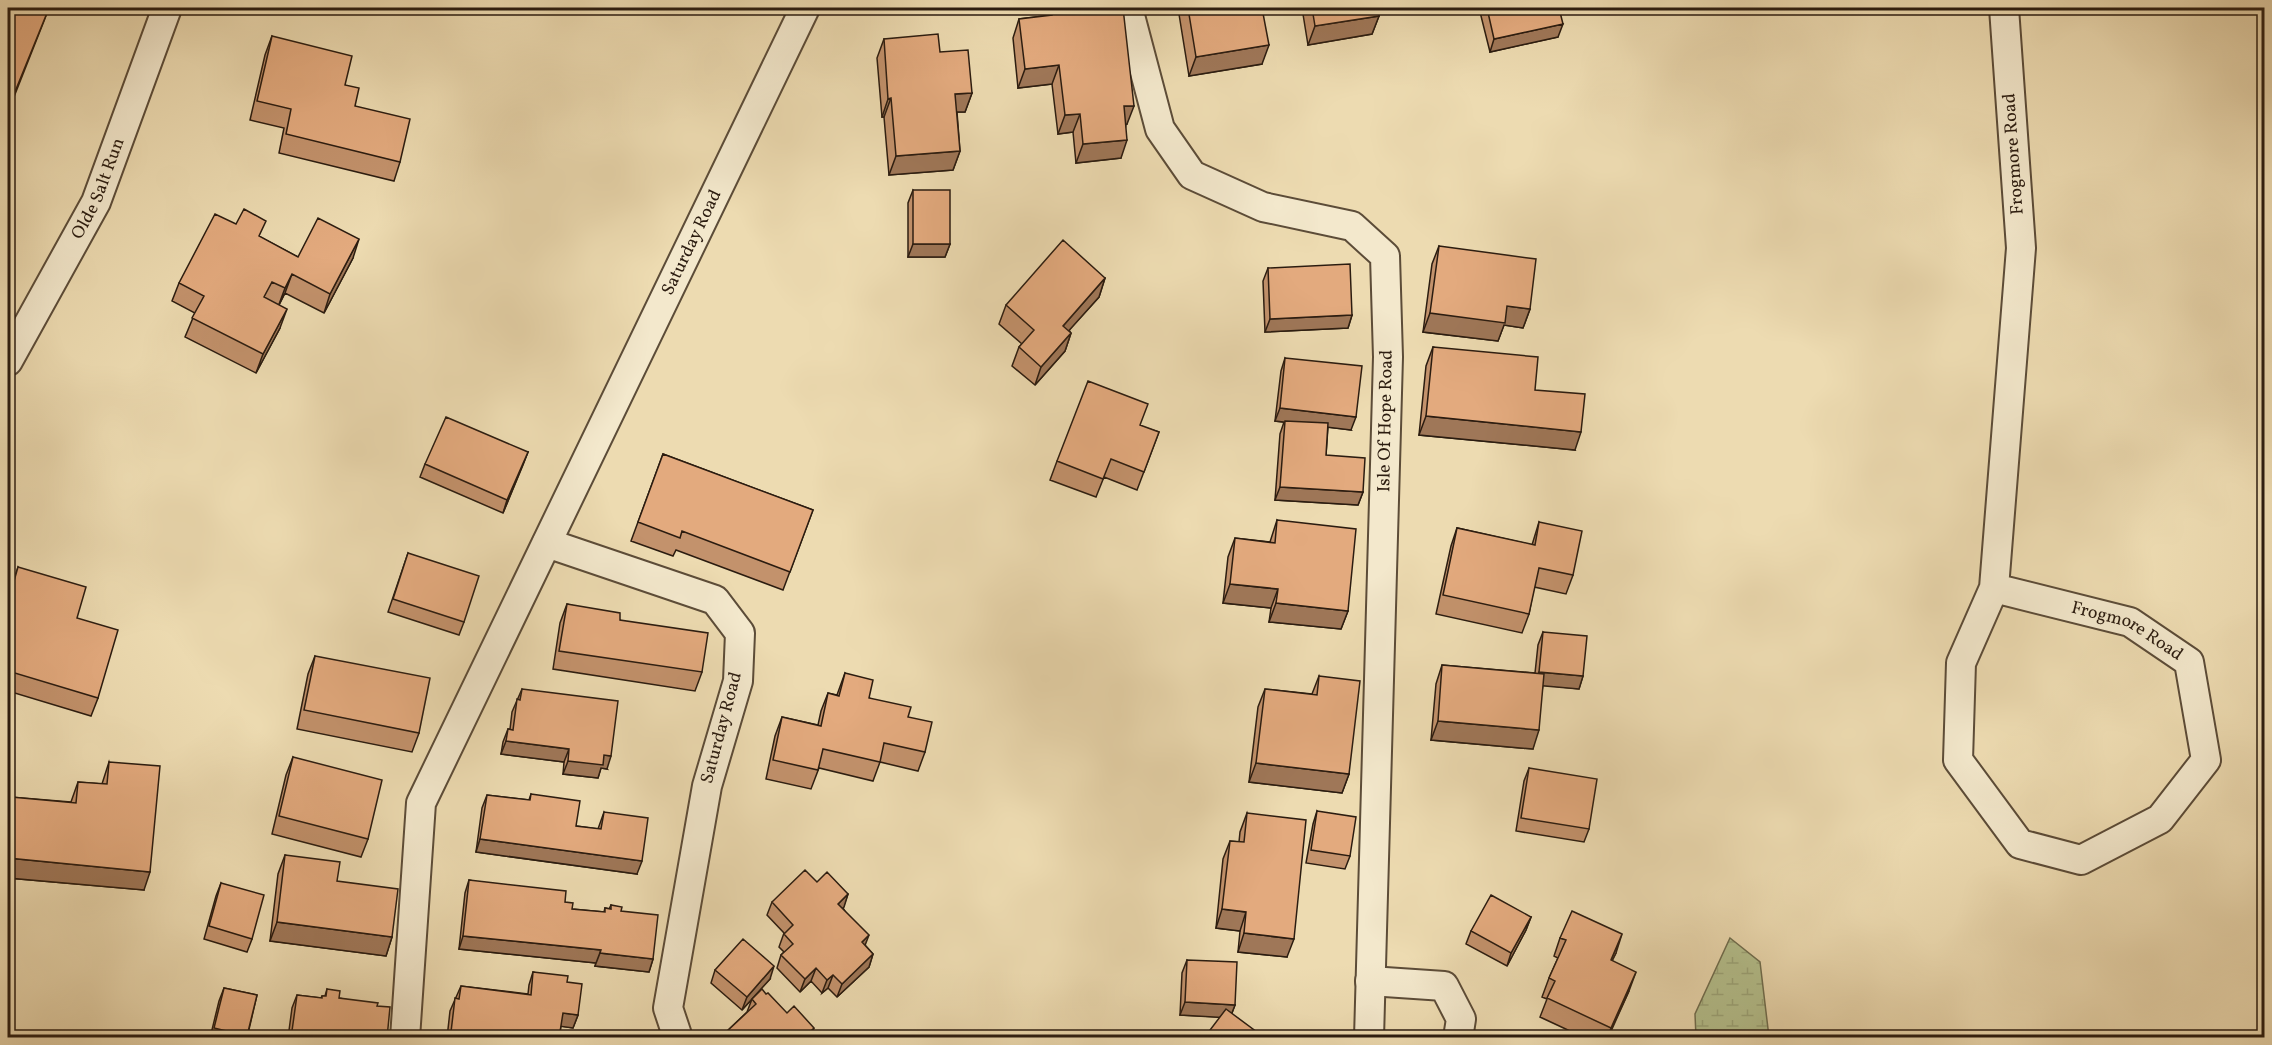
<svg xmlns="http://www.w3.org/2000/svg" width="2272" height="1045" font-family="Vollkorn,serif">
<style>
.wetland{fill:url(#wetland-marsh);stroke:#706e4f;stroke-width:1.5}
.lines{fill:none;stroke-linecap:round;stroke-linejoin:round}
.street-casing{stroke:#5c4c38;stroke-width:32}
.street{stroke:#f3e8cc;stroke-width:28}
.wall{fill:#c3926c;stroke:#2b1c10;stroke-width:1.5}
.shaded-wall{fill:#9f7758;stroke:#2b1c10;stroke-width:1.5}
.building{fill:#e3aa7e;stroke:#2b1c10;stroke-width:1.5}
.labels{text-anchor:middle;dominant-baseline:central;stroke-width:5;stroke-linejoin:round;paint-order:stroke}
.street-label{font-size:18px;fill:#2b1c10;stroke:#f3e8cc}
</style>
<defs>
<pattern id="wetland-marsh" width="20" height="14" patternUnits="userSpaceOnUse" patternTransform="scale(1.5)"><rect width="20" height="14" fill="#b5c18e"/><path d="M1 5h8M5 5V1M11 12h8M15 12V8" fill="none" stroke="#9ca579"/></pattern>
</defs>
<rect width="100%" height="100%" fill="#eddbb1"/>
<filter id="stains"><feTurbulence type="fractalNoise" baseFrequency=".00333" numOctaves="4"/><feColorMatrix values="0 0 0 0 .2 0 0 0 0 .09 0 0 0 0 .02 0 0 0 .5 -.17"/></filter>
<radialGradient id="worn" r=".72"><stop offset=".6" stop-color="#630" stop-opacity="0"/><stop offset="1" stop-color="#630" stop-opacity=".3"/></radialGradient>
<path class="wetland" d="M1730 938 1760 962 1769 1037H1696L1695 1014Z"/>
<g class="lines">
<g class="street-casing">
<g id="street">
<path d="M1128 8 1160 129 1192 175 1263 207 1352 226 1385 256 1388 357 1369 1038"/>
<path id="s1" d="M8 361 96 202 167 8"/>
<path d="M547 543 715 600 740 633 738 681 707 786 668 1008 678 1038"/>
<path id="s2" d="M1994 588 2130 622 2189 662 2206 760 2160 819 2081 860 2020 844 1958 760 1961 663 1994 588 2021 248 2004 8"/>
<path d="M1370 981 1444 986 1461 1019 1458 1038"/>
<path id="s3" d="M405 1038 421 803 805 8"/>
</g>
</g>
<use href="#street" class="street"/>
</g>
<path class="wall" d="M1046 8H1123L1127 124H1126L1121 158 1076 163 1073 132 1058 134 1052 84 1018 88 1013 38 1019 19 1044 16Z
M1178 8H1262V64L1189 76Z
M1302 8H1378L1379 16 1372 34 1308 45Z
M1479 8H1559L1558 37 1490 52Z
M272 36 345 85 355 106 400 162 394 181 279 153 284 128 250 120 265 55Z
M884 39 940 52 972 93 965 112H957L960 151 953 170 889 175 884 117H882L877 58Z
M913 190 950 244 945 257H908V203Z
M260 237 298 257 353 258 324 313 285 293 279 305 280 328 256 373 185 337 195 313 172 301 179 283Z
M1439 246 1530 309 1523 328 1504 325 1498 341 1423 332 1432 264Z
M1268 268 1352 315 1348 328 1265 332 1263 281Z
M1105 278 1099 297 1069 330 1071 333 1065 351 1035 385 1012 366 1019 347 1022 344 999 324 1006 305Z
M1433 347 1535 390 1575 450 1419 435 1426 366Z
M1285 358 1351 430 1328 427 1326 455 1363 492 1358 505 1275 500 1280 434 1284 422 1275 421 1281 371Z
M1140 426 1159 432 1137 490 1104 477 1096 497 1050 480 1057 461Z
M528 452 503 513 420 477 425 464Z
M663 454 813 510 783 590 676 550 673 556 631 541Z
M1277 520 1348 611 1341 629 1269 622 1271 608 1223 603 1228 557 1235 538 1270 542Z
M1539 522 1573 575 1566 594 1534 587 1529 614 1522 633 1436 614 1451 546 1457 528 1532 545Z
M408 553 464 622 459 635 388 612Z
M18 567 98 698 91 716 8 691V598Z
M567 604 620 620 702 672 695 691 553 669 560 623Z
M1543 632 1583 676 1579 689 1543 685 1533 749 1431 740 1436 684 1442 665 1535 673 1538 645Z
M315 656 419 733 412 752 297 729 308 674Z
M845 673 869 698 908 717 925 752 918 771 880 762 873 781 819 768 811 789 766 779 775 736 782 717 818 725 821 711 828 693 837 695Z
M1319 676 1349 774 1342 793 1249 782 1258 707 1265 689 1312 694Z
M522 689 607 769 601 768 598 778 563 774 564 762 501 754 503 742 508 729H510L512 712Z
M293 757 368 839 361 857 272 834 286 775Z
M109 762 144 890 8 878V806L11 797 71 802 78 782 102 784Z
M1529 768 1589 829 1584 842 1516 831 1524 781Z
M531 794 576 826 598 829 604 812 637 874 476 852 482 808 487 795 529 800Z
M1317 811 1350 856 1345 869 1306 863 1313 824Z
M1247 813 1287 957 1238 952 1240 931 1216 928 1223 859 1230 841 1239 842 1240 832Z
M285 855 337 881 392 937 386 956 270 941 278 874Z
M469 880 565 902 572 909 604 912 605 908 609 909 611 905 621 911 653 959 649 972 595 966 596 963 459 949 465 893Z
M817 882 848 894 843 908 865 945 873 954 869 967 837 997 828 988 822 993 811 981 800 992 777 968 781 955 784 952 779 947 784 933 767 915 772 902Z
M221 883 252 939 247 952 204 939 216 896Z
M1531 917 1526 930 1507 966 1466 944 1471 931Z
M1560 938 1616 953 1612 960 1629 991 1608 1038H1585L1540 1017 1547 999 1542 997 1549 978 1558 958 1554 956Z
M1187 960 1235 1005 1232 1013 1220 1017 1180 1015 1182 973Z
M715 970 770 979 753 997 811 1038H722L724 1034 747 1012 752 999 742 1010 711 983Z
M533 972 567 982 578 1015 573 1028 561 1026 559 1038H447L450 1011 461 986 528 994 529 985Z
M224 988 257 995 247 1038H210L219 1001Z
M327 989 339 998 377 1006 387 1038H288L292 1008 297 995 321 998 322 996H325Z"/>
<path class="shaded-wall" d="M49 8 44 21 8 112 10 104Z
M1379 16 1372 34 1308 45 1315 26Z
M1563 24 1558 37 1490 52 1494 39Z
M1269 45 1262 64 1189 76 1196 57Z
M1059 65 1052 84 1018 88 1025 69Z
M972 93 965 112H948L955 94Z
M891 98 884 117H882L888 99Z
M1124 106H1134L1127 124 1117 125Z
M1080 114 1073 132 1058 134 1065 115Z
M1127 140 1121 158 1076 163 1083 144Z
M960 151 953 170 889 175 896 156Z
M359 239 353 258 324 313 330 294Z
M913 244H950L945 257H908Z
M292 274 285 293 278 307 285 288Z
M1105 278 1099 297 1056 345 1063 326Z
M1507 306 1530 309 1523 328 1504 325 1498 341 1423 332 1430 313Z
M287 309 280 328 256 373 263 354Z
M1352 315 1348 328 1265 332 1270 319Z
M1071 333 1065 351 1035 385 1041 367Z
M1280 408 1356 417 1351 430 1275 421Z
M1426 416 1581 432 1575 450 1419 435Z
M528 452 523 465 503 513 507 500Z
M1280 487 1363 492 1358 505 1275 500Z
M1230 584 1278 589 1271 608 1223 603Z
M1276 603 1348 611 1341 629 1269 622Z
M1539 672 1583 676 1579 689 1534 685Z
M1438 721 1539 730 1533 749 1431 740Z
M506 741 569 749 564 762 501 754Z
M604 755 611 756 607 769 601 768 598 778 563 774 568 761Z
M1256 763 1349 774 1342 793 1249 782Z
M480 839 642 861 637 874 476 852Z
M8 858 150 872 144 890 8 878Z
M848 894 844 907 834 917 838 904Z
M1222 909 1246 912 1240 931 1216 928Z
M1531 917 1526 930 1507 966 1511 953Z
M277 922 392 937 386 956 270 941Z
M1244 933 1294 939 1287 957 1238 952Z
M1622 934 1616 953 1604 978 1611 960Z
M869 935 864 948 862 942Z
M463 936 601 950 596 963 459 949Z
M600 953 653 959 649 972 595 966Z
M873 954 869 967 837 997 842 984Z
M774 966 770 979 742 1010 747 997Z
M816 968 811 981 800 992 805 979Z
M1636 972 1629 991 1607 1038 1611 1028Z
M833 975 828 988 822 993 827 980Z
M1185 1002 1235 1005 1230 1018 1180 1015Z
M563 1013 578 1015 573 1028 558 1026Z
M814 1028 811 1038 807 1035Z
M451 1032 497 1038H449Z"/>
<path class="building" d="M8 8H49L10 104 8 103Z
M1052 8H1123L1134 106H1124L1127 140 1083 144 1080 114 1065 115 1059 65 1025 69 1019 19 1052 15Z
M1188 8H1262L1269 45 1196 57Z
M1312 8H1378L1379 16 1315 26Z
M1487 8H1559L1563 24 1494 39Z
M938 34 940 52 968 50 972 93 955 94 960 151 896 156 891 98 888 99 884 39Z
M272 36 352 56 345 85 359 88 355 106 410 119 400 162 286 134 291 109 257 101Z
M913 190H950V244H913Z
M244 209 266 221 259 236 298 257 318 218 359 239 330 294 292 274 285 288 272 282 264 297 287 309 263 354 192 318 204 296 179 283 215 214 236 224Z
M1063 240 1105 278 1063 326 1071 333 1041 367 1019 347 1034 330 1006 305Z
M1439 246 1536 259 1530 309 1507 306 1505 323 1430 313Z
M1350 264 1352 315 1270 319 1268 268Z
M1433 347 1538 357 1535 390 1585 394 1581 432 1426 416Z
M1285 358 1362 366 1356 417 1280 408Z
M1088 381 1148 404 1140 425 1159 432 1144 472 1111 459 1103 479 1057 461Z
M446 417 528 452 507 500 425 464Z
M1285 421 1328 423 1326 455 1365 458 1363 492 1280 487Z
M663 454 813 510 790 572 682 531 680 538 638 522Z
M1277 520 1356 529 1348 611 1276 603 1278 589 1230 584 1235 538 1275 543Z
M1539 522 1582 531 1573 575 1539 568 1529 614 1443 595 1457 528 1535 545Z
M408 553 479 576 464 622 393 599Z
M18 567 86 587 77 618 118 630 98 698 8 671V635L13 618 8 616V602Z
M567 604 620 613V620L708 633 702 672 559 651Z
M1543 632 1587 636 1583 676 1539 672Z
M315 656 430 678 419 733 304 710Z
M1442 665 1544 674 1539 730 1438 721Z
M845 673 873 680 869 698 911 707 908 717 932 722 925 752 884 743 880 762 823 749 818 770 773 760 782 717 821 726 828 693 839 696Z
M1319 676 1360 681 1349 774 1256 763 1265 689 1317 695Z
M522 689 618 701 611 756 604 755 603 765 568 761 569 749 506 741 508 729 513 730 517 699 520 700Z
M293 757 382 780 368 839 279 816Z
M109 762 160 766 150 872 8 858V831L11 797 76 803 78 782 107 784Z
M1529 768 1597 779 1589 829 1521 818Z
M531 794 580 801 576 826 601 829 604 812 648 818 642 861 480 839 487 795 530 800Z
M1317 811 1356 817 1350 856 1311 850Z
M1247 813 1306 820 1294 939 1244 933 1246 912 1222 909 1230 841 1244 842Z
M285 855 340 862 337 881 398 889 392 937 277 922Z
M805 870 817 882 827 872 848 894 838 904 869 935 862 942 873 954 842 984 833 975 827 980 816 968 805 979 781 955 793 944 784 934 793 925 772 902Z
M469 880 566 891 565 902 573 903 572 909 605 912V908L611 909V905L622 907 621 911 658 915 653 959 600 953 601 950 463 936Z
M221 883 264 895 252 939 209 926Z
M1491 895 1531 917 1511 953 1471 931Z
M1572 911 1622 934 1611 960 1636 972 1611 1028 1547 998 1555 981 1549 978 1566 940 1560 938Z
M743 939 774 966 747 997 715 970Z
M1187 960 1237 962 1235 1005 1185 1002Z
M533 972 568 976 567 982 582 984 578 1015 563 1013 559 1038H497L451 1032 455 998 459 999 461 986 531 995Z
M224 988 257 995 247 1036 214 1028Z
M327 989 340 991 339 998 378 1003 377 1006 390 1007 387 1038H291L297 995 322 998V996H326Z
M762 989 766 994 768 993 787 1013 794 1006 814 1028 807 1035 810 1038H727L724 1034 756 1004 752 999Z
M1226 1009 1265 1038H1204Z"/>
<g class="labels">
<g class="street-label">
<text transform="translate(2014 154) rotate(-94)">Frogmore Road</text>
<text stroke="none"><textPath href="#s1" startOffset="195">Olde Salt Run</textPath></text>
<text stroke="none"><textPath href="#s3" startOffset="858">Saturday Road</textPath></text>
<text transform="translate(1386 421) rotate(-89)">Isle Of Hope Road</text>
<text stroke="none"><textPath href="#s2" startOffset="141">Frogmore Road</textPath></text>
<text transform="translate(722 728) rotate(-75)">Saturday Road</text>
</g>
</g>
<rect width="2272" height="1045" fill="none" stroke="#eddbb1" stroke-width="30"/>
<rect x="9" y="9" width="2254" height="1027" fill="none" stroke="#2b1c10" stroke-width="3"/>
<rect x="15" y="15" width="2242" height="1015" fill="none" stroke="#2b1c10" stroke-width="1.5"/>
<rect width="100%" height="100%" filter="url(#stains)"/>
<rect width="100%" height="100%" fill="url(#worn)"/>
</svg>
